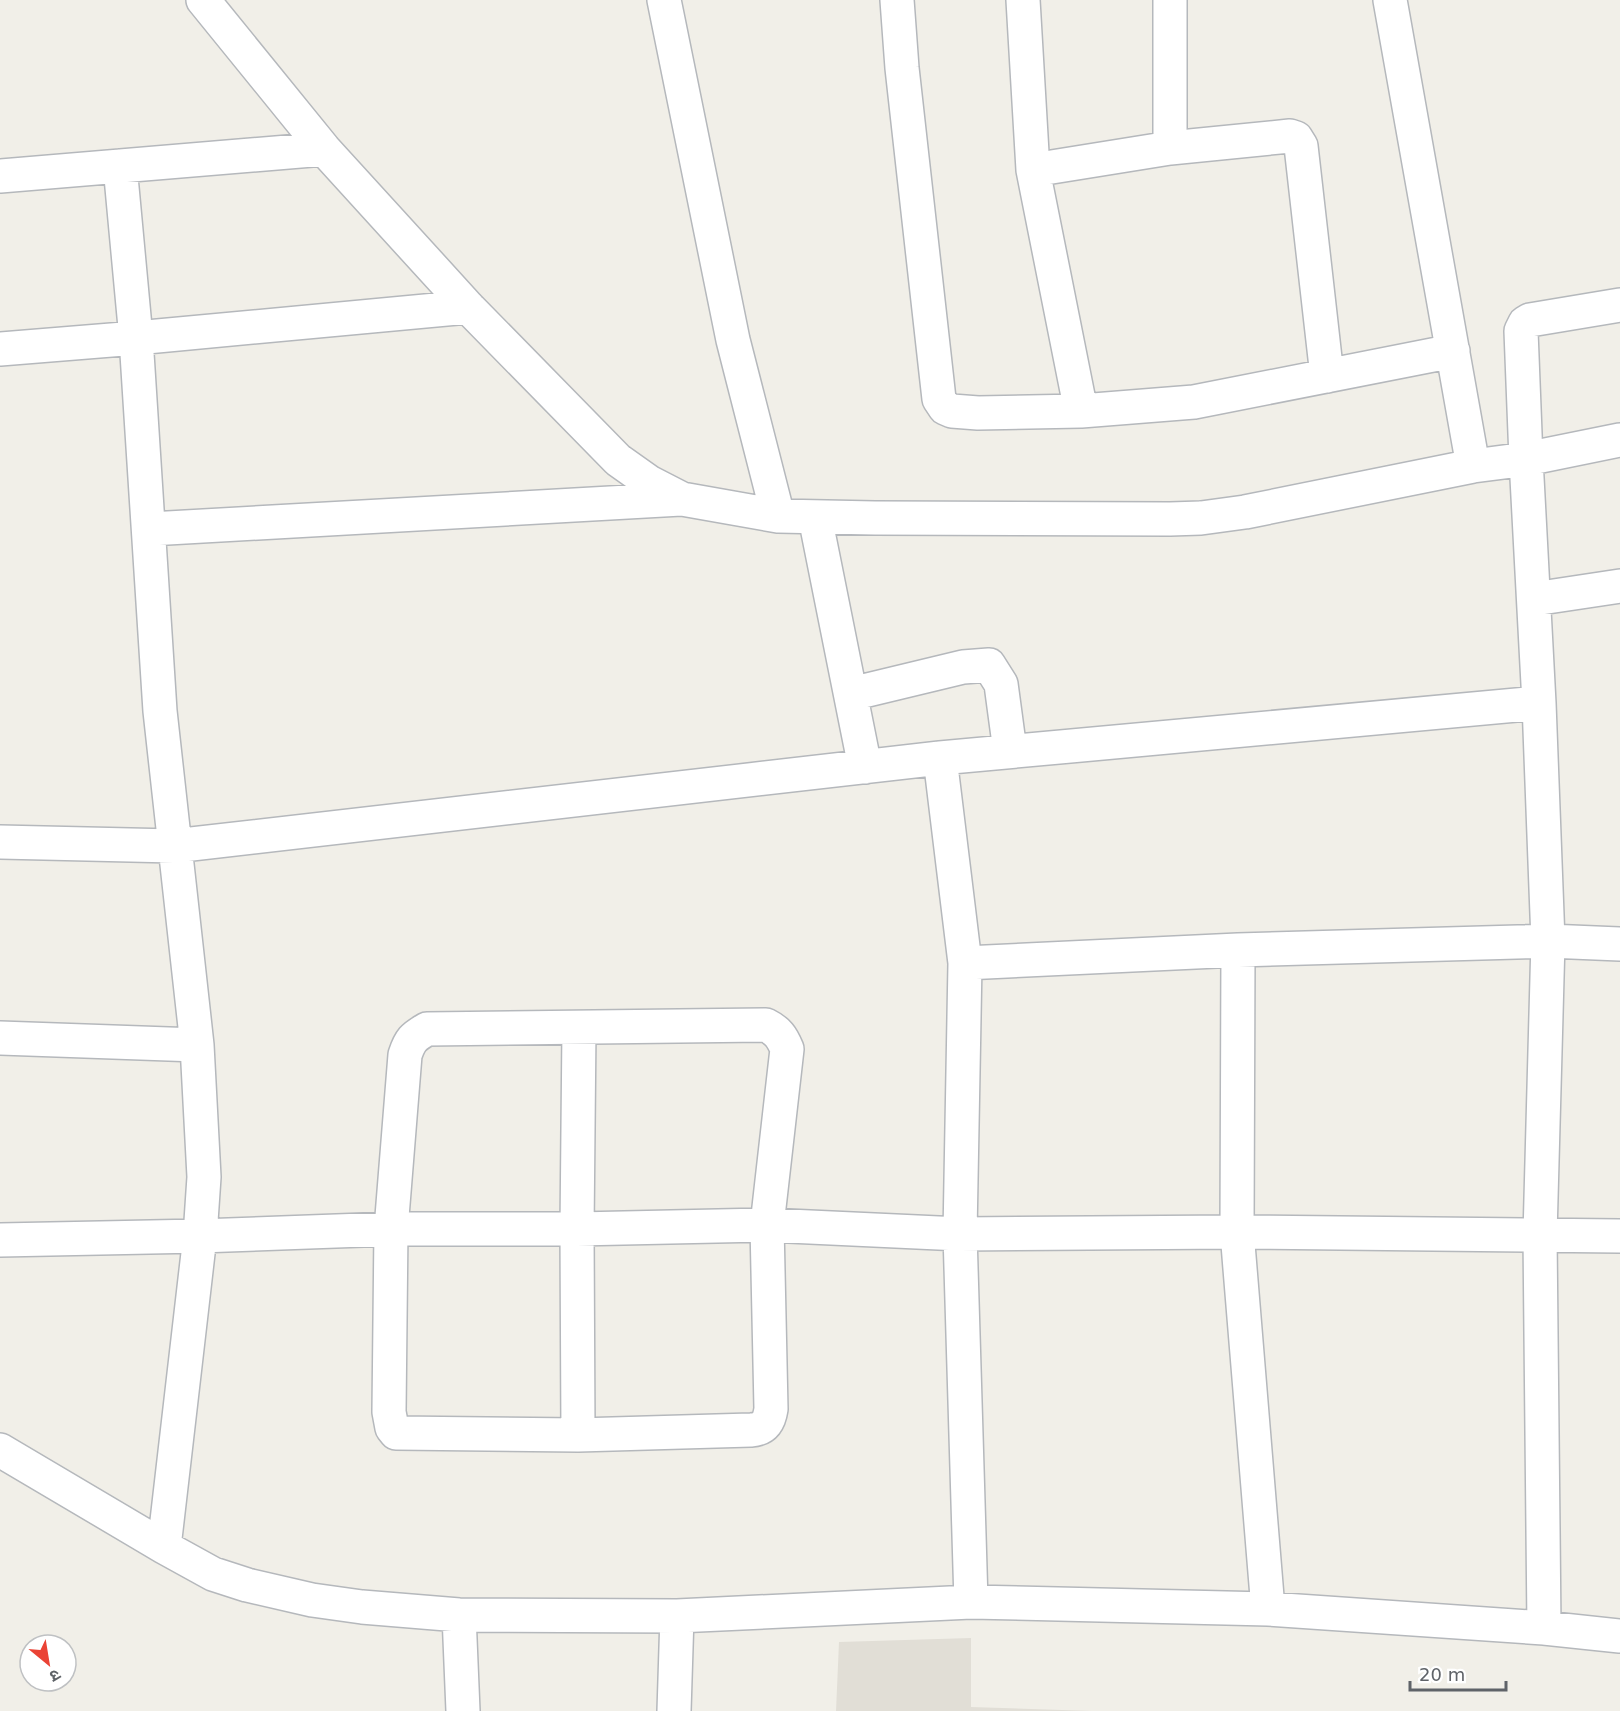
<svg xmlns="http://www.w3.org/2000/svg" width="1620" height="1711" font-family="'DejaVu Sans','Noto Sans Devanagari',sans-serif">
<style>
.education{fill:#e1ded6}
.lines{fill:none;stroke-linecap:round;stroke-linejoin:round}
.minor-casing{stroke:#b5b8bc;stroke-width:36}
.minor{stroke:#fff;stroke-width:33}
</style>
<rect width="100%" height="100%" fill="#f1efe8"/>
<path class="education" d="M971 1638V1707L1092 1711H836L839 1642Z"/>
<g class="lines">
<g class="minor-casing">
<path id="minor" d="M203 0 324 149 468 307 618 460 649 482 682 499 778 516 875 518 1170 519 1201 518 1245 512 1473 466 1526 459 1620 440
M664 0 733 340 778 516
M897 0 902 68 939 399 945 408 952 411 978 413 1081 411 1194 402 1453 351
M1023 0 1033 170 1081 411
M1170 0V148
M1390 0 1473 466
M120 166 136 338 160 711 197 1045 204 1177 200 1236 164 1547
M1033 170 1170 148 1290 136 1296 138 1301 146 1327 376
M0 176 324 149
M0 349 136 338 468 307
M815 517 865 767
M150 529 681 499
M1534 599 1620 586
M851 694 963 667 989 665 1001 684 1010 751
M940 758 965 963 960 1234 971 1602
M0 842 174 846 940 758 1539 703
M1238 950 1237 1232 1268 1609
M965 963 1238 950 1548 941 1620 944
M766 1025C778 1031 782 1037 787 1049L767 1225 771 1409C769 1422 765 1429 751 1430L578 1435 396 1433 392 1428 389 1412 391 1229 405 1055C410 1040 413 1037 427 1029Z
M0 1038 197 1045
M0 1240 200 1236 391 1229H577L767 1225 960 1234 1237 1232 1620 1236
M578 1435 577 1229 579 1028
M0 1450 164 1547 213 1574 247 1585 312 1600 362 1607 459 1615 677 1616 971 1602 1268 1609 1544 1628 1620 1636
M459 1615 463 1711
M1544 1628 1540 1235 1548 941 1539 703 1526 459 1521 331 1525 323 1530 320 1620 305
M674 1711 677 1616"/>
</g>
<use href="#minor" class="minor"/>
</g>
<g transform="translate(48 1663) rotate(150)"><circle r="28" fill="#ffffff" stroke="#bfc1c3" stroke-width="1.5"/>
<path d="M0-4.5L10 22L0 15L-10 22Z" fill="#ea4335"/>
<text y="-9" font-size="16" font-weight="bold" text-anchor="middle" fill="#5f6368">उ</text>
</g>
<path d="M1410 1681v9h96v-9" fill="none" stroke="#5f6368" stroke-width="3"/>
<text x="1419" y="1681" font-size="18" fill="#5f6368" stroke="#ffffff" stroke-width="4.5" paint-order="stroke">20 m</text>
</svg>
